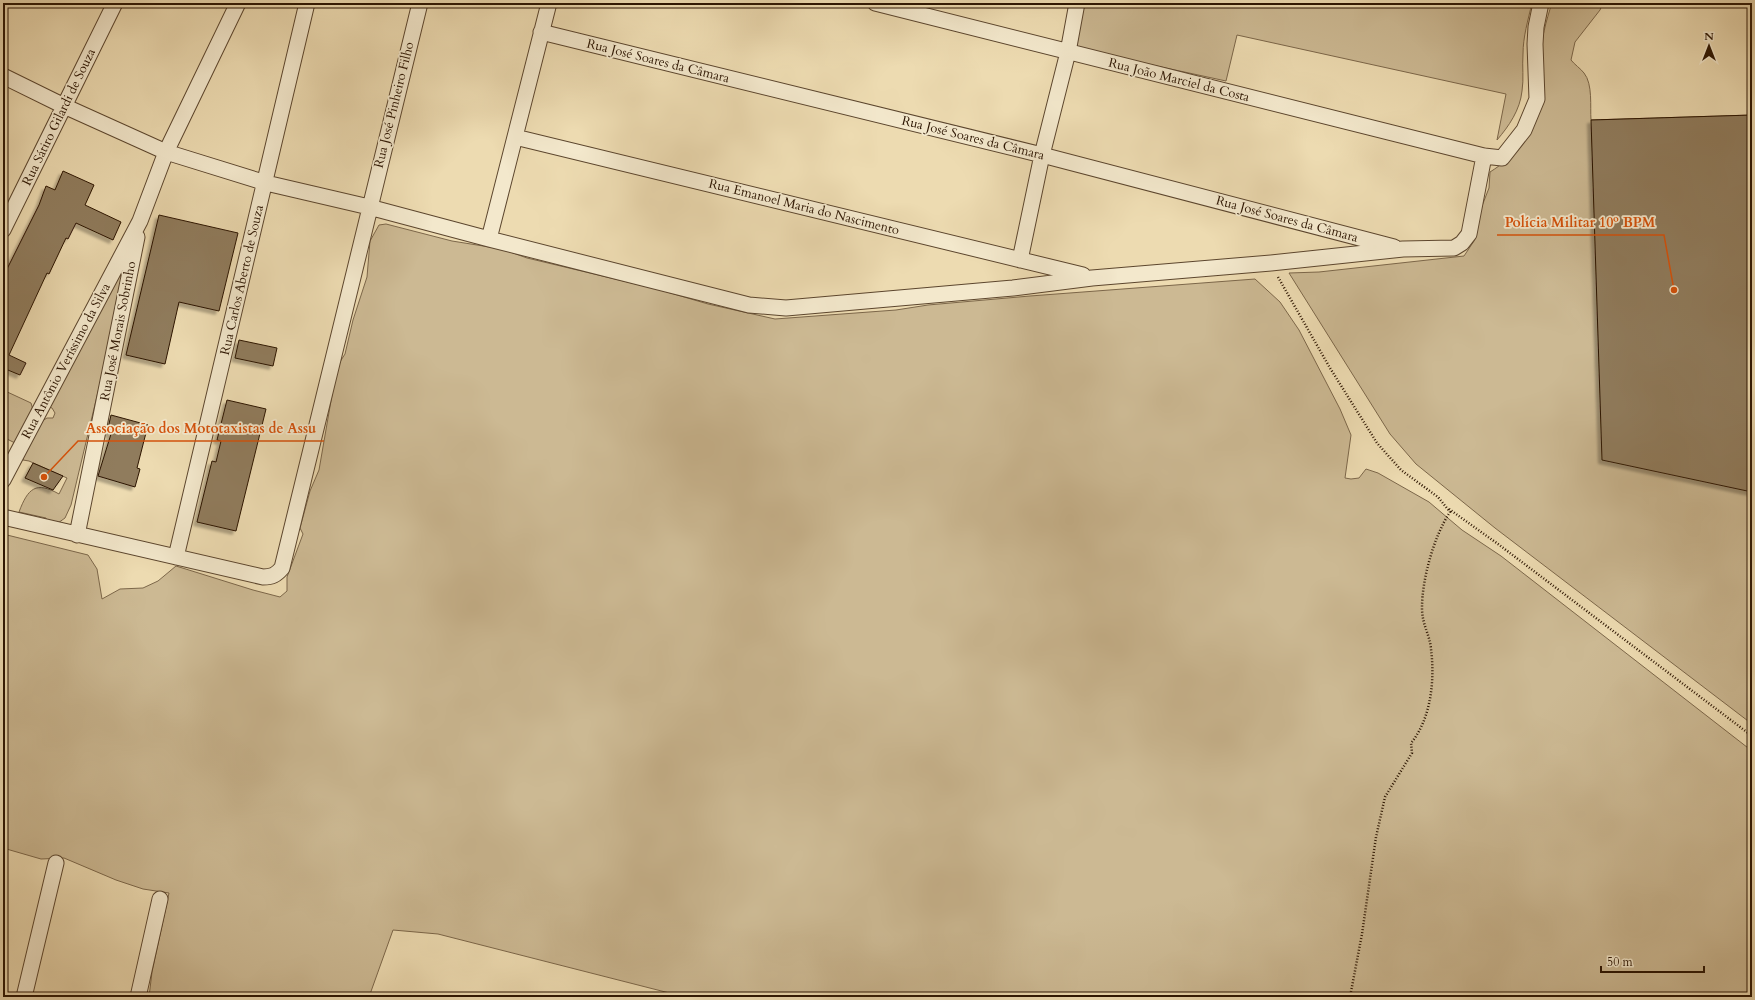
<svg xmlns="http://www.w3.org/2000/svg" width="1755" height="1000" font-family="Cardo,serif">
<style>
.green{fill:#ccb993;stroke:#7c674a}
.building{fill:#907c5d;stroke:#2c1502;filter:url(#shadow)}
.lines{fill:none;stroke-linecap:round;stroke-linejoin:round}
.minor-casing{stroke:#5c462e;stroke-width:17}
.path{stroke:#2c1502;stroke-width:2.5;stroke-dasharray:1 2;stroke-linecap:butt}
.minor{stroke:#f3e8cc;stroke-width:15}
.labels{text-anchor:middle;dominant-baseline:central;stroke-width:3.5;stroke-linejoin:round;paint-order:stroke}
.street-label{font-size:13px;fill:#2c1502;stroke:#f3e8cc}
.leader{fill:none;stroke:#d5520b;stroke-width:1.5}
.callout-dot{fill:#d5520b;stroke:#f3e8cc;stroke-width:1.5}
.callout-label{font-size:14px;text-anchor:middle;font-weight:bold;fill:#d5520b;stroke:#f3e8cc;stroke-width:3.5;stroke-linejoin:round;paint-order:stroke}
</style>
<defs>
<filter id="shadow"><feDropShadow dx="-3.5" dy="3.5" stdDeviation="1" flood-color="#0004"/></filter>
</defs>
<rect width="100%" height="100%" fill="#eddbb1"/>
<filter id="stains"><feTurbulence type="fractalNoise" baseFrequency=".005" numOctaves="4"/><feColorMatrix values="0 0 0 0 .2 0 0 0 0 .09 0 0 0 0 .02 0 0 0 .5 -.17"/></filter>
<radialGradient id="worn" r=".72"><stop offset=".6" stop-color="#630" stop-opacity="0"/><stop offset="1" stop-color="#630" stop-opacity=".3"/></radialGradient>
<path class="green" d="M1084 3H1532C1528 20 1523 37 1523 54 1522 66 1524 79 1522 91 1520 110 1509 126 1497 140L1506 94 1237 35 1226 81 1078 49 1077 43Z
M1552 3H1603L1600 10 1575 42 1571 60C1575 65 1580 68 1584 73 1593 84 1590 107 1591 120L1752 115V724L1495 528 1416 464 1390 434 1289 273 1319 272 1464 256 1474 241 1482 206 1489 188 1490 172C1514 157 1536 134 1540 105 1542 90 1539 75 1540 60 1541 40 1546 21 1552 3Z
M386 224 452 241 502 249 527 258 657 289 708 304 775 319 896 310 928 305 1030 296 1255 279 1280 302 1299 330 1340 409 1351 435 1345 478 1351 479 1359 478 1366 469 1378 473 1429 502 1462 530 1501 556 1752 751V997H685L438 934 393 930 369 997H149L152 972 169 893 143 889 116 880 64 858 41 859 3 848V534L88 555 97 569 102 599 120 589 143 588 158 581 176 566 253 590 280 597 287 591V577L303 534 300 528 310 491 319 470 336 372 338 365 345 354 353 320 367 277 370 241 379 225Z
M120 266 123 287 71 505 65 518 58 523 47 522 46 518 19 512C28 488 36 481 59 494L67 478 29 461 23 460 24 453 42 421 47 418H53L55 413 52 408 47 406Z
M3 390 31 403 33 410 15 443 3 437Z"/>
<path class="building" d="M1752 115V492L1602 460 1591 120Z
M63 171 94 185 85 205 121 222 113 240 76 223 68 239 66 238 49 274 47 273 9 355 26 363 20 375 3 368V277L39 205 46 186 55 190Z
M159 215 238 233 219 311 179 302 165 364 126 355Z
M239 340 277 348 273 366 235 358Z
M227 400 266 409 236 531 197 522 212 461 216 462 221 441 217 440Z
M111 415 148 425 137 468 140 469 135 487 98 476 111 434 107 433Z
M33 463 63 476 53 490 25 478Z"/>
<g class="lines">
<g class="minor-casing">
<path id="minor" d="M875 3 1484 156 1502 158 1524 130 1537 99 1535 44 1536 27 1541 3
M541 32 1042 155 1394 247
M3 76 64 106 166 152 266 183 369 207 489 239 749 305 786 308 1013 288 1092 278 1271 263 1403 249 1454 248 1462 243 1469 234 1484 156
M515 137 1083 275
M3 230 115 3
M489 239 549 3
M1020 260 1042 155 1068 52 1077 3
M3 480 140 221 166 152 238 3
M3 517 263 577C272 577 276 575 282 568L420 3
M77 535 137 237
M176 557 307 3
M24 997 56 863
M138 997 160 899"/>
</g>
<path class="path" d="M1278 277 1330 368 1377 443 1401 470 1438 497 1450 512C1434 536 1422 579 1422 608 1422 625 1430 635 1431 649 1435 680 1431 719 1411 743L1412 753 1385 797 1376 837 1362 934 1350 997
M1449 509 1498 544 1752 736"/>
<use href="#minor" class="minor"/>
</g>
<g class="labels">
<g class="street-label">
<text transform="translate(658 61) rotate(14)">Rua José Soares da Câmara</text>
<text transform="translate(1179 80) rotate(14)">Rua João Marciel da Costa</text>
<text transform="translate(394 105) rotate(-76)">Rua José Pinheiro Filho</text>
<text transform="translate(59 117) rotate(-64)">Rua Sátiro Gilardi de Souza</text>
<text transform="translate(973 138) rotate(14)">Rua José Soares da Câmara</text>
<text transform="translate(804 207) rotate(14)">Rua Emanoel Maria do Nascimento</text>
<text transform="translate(1287 219) rotate(15)">Rua José Soares da Câmara</text>
<text transform="translate(242 280) rotate(-77)">Rua Carlos Aberto de Souza</text>
<text transform="translate(118 331) rotate(-79)">Rua José Morais Sobrinho</text>
<text transform="translate(66 361) rotate(-62)">Rua Antônio Veríssimo da Silva</text>
</g>
</g>
<path class="leader" d="M1674 290L1664 235H1497M44 477L78 441H324"/>
<g class="callout-dot">
<circle cx="1674" cy="290" r="4"/>
<circle cx="44" cy="477" r="4"/>
</g>
<g class="callout-label">
<text x="1580" y="227">Polícia Militar 10º BPM</text>
<text x="201" y="433">Associação dos Mototaxistas de Assu</text>
</g>
<rect width="1755" height="1000" fill="none" stroke="#eddbb1" stroke-width="16"/>
<rect x="4" y="4" width="1747" height="992" fill="none" stroke="#2c1502" stroke-width="2"/>
<rect x="8" y="8" width="1739" height="984" fill="none" stroke="#2c1502"/>
<g transform="translate(1709 46)" stroke="#f3e8cc" stroke-width="3" paint-order="stroke">
<path d="M0-3L7 15L0 10L-7 15Z" fill="#2c1502"/>
<text y="-6" font-size="11" font-weight="bold" text-anchor="middle" fill="#2c1502">N</text>
</g>
<path d="M1601 966v6h103v-6" fill="none" stroke="#2c1502" stroke-width="2"/>
<text x="1607" y="966" font-size="12" fill="#2c1502" stroke="#f3e8cc" stroke-width="3" paint-order="stroke">50 m</text>
<rect width="100%" height="100%" filter="url(#stains)"/>
<rect width="100%" height="100%" fill="url(#worn)"/>
</svg>
